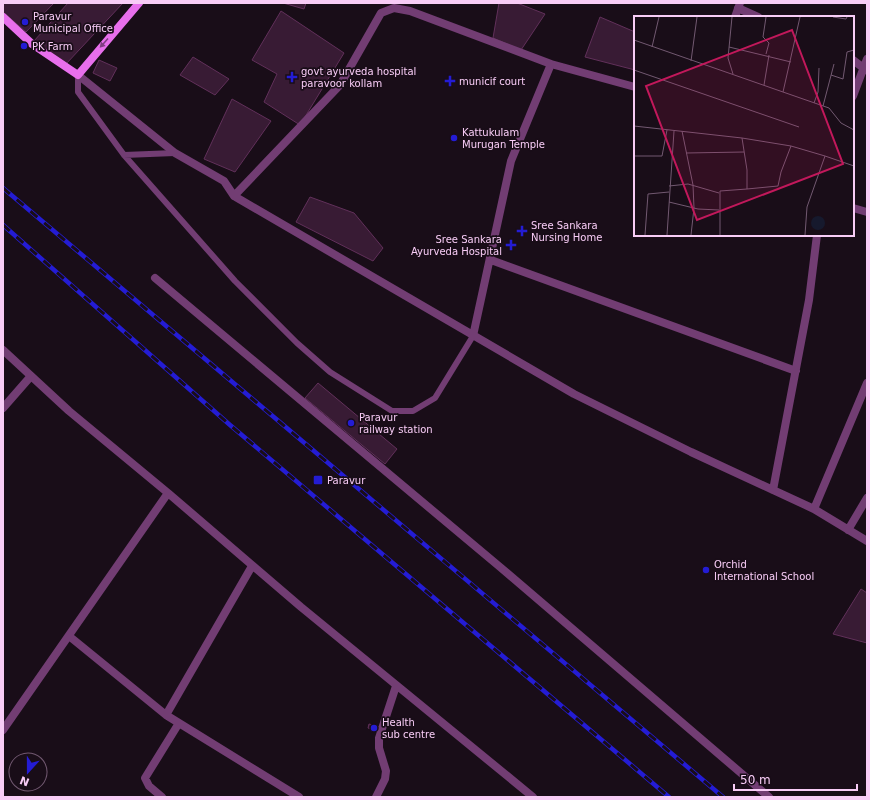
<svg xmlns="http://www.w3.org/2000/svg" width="870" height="800" font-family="'DejaVu Sans',sans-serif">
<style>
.building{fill:#381b34;stroke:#61305a}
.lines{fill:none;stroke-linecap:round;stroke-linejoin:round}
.lane{stroke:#723d73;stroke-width:6}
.street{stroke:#723d73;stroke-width:8}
.secondary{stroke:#e86fec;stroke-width:8}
.rail-casing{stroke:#241cd4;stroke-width:4.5}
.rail{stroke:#190d18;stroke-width:3;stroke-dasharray:9;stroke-linecap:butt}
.oneway{fill:#803e82}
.poi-dot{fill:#241cd4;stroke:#190d18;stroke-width:1.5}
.labels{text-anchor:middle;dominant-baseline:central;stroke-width:3.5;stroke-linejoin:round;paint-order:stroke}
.poi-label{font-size:10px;fill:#f8ccf6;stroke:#190d18;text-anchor:start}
.inset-road{fill:none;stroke:#725971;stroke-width:1}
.view{fill:#c2185b;fill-opacity:0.15;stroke:#c2185b;stroke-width:2}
.inset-edge{fill:none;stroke:#f8ccf6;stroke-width:2}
</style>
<rect width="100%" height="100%" fill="#190d18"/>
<path class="building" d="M3 3H54L26 32 3 12Z
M68 3H123L66 64 34 41Z
M283 3H306L304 9Z
M499 3H517L545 14 521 50 493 38Z
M281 11 344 53 300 125 264 102 277 74 252 60Z
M600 17 635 32V70L585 57Z
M193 57 229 79 215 95 180 75Z
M99 60 117 68 110 81 93 73Z
M232 99 271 121 235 172 204 159Z
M310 197 354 213 383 248 373 261 296 222Z
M318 383 397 449 385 464 305 398Z
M861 589 867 593V643L833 634Z
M369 724 380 727 378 732 368 728Z"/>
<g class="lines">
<path class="lane" d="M78 75V92L124 155 235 281 297 343 330 372 392 411H413L435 398 473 336
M124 155 175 153"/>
<path class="street" d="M738 8 758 17
M735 17 740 3
M853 60 866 70
M78 75 175 153 224 181 234 196 574 394 691 452 814 509 867 541
M853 96 867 59
M234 196 340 85 381 13 394 8 410 11 551 64
M853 208 867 212
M491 260 796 371
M155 278 500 567 769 797
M473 336 511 161 551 64 635 87
M3 350 69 411 168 493 3 730
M3 408 31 376
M773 490 809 300 817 235
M168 493 301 607 533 797
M814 509 867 383
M848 530 867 498
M69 636 166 715 299 797
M166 715 252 566
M162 797 149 786 145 778 179 723
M376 797 385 779 386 771 379 748V738L396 686"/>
<path class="secondary" d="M3 17 32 44 78 75 139 3"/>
<g class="rail-casing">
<path id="rail" d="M3 188 723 797
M3 225 230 425 669 797"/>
</g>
<use href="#rail" class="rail"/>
</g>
<defs><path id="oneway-solid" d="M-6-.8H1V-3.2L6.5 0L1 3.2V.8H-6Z"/></defs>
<use class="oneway" href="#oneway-solid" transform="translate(104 43) rotate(132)"/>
<g class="poi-dot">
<circle cx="25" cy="22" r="4"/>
<circle cx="24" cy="46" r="4"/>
<path d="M290 71h4v4h4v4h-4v4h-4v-4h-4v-4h4z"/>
<path d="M448 75h4v4h4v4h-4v4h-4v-4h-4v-4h4z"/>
<circle cx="454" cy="138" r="4"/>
<path d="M520 225h4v4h4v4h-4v4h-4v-4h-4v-4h4z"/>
<path d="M509 239h4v4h4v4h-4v4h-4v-4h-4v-4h4z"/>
<circle cx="351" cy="423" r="4"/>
<rect x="313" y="475" width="10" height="10" rx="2"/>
<circle cx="706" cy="570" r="4"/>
<circle cx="374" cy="728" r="4"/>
</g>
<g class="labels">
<g class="poi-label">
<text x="33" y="16">Paravur<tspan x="33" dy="12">Municipal Office</tspan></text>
<text x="32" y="46">PK Farm</text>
<text x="301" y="71">govt ayurveda hospital<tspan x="301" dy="12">paravoor kollam</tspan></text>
<text x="459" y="81">municif court</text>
<text x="462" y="132">Kattukulam<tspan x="462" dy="12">Murugan Temple</tspan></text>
<text x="531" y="225">Sree Sankara<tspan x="531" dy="12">Nursing Home</tspan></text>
<text x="502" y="239" text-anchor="end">Sree Sankara<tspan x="502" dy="12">Ayurveda Hospital</tspan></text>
<text x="359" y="417">Paravur<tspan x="359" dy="12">railway station</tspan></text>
<text x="327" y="480">Paravur</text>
<text x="714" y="564">Orchid<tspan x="714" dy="12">International School</tspan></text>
<text x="382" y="722">Health<tspan x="382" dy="12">sub centre</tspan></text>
</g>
</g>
<g transform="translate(634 16)">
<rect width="220" height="220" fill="#190d18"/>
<path d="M177 207a7 7 0 1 1 14 0a7 7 0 1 1-14 0Z" fill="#16192d"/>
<path class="inset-road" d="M98 1 94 42 99 58M132 1 129 21 135 27 132 38M166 1 149 76 195 92 207 107 220 114M199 1 212 3 213 1M0 24 149 76M18 31 25 1M95 31 157 46M57 45 63 1M0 54 165 111M197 59 209 63 213 36 220 34M130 69 135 39M180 87 184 76 185 52M189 90 200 48M0 110 108 122 157 130 191 140M48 115 59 169 60 192 57 219M52 137 110 136M0 140H28L33 114M35 170 54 168 85 177M113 173 144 170 147 156 157 130M35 186 64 193 85 194M11 219 14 178 35 176M33 219 40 115M86 219V175L113 173V154L108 122M171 219 173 191 191 140 220 150"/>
<path class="view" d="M158 14 209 148 63 204 12 70Z"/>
<rect width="220" height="220" class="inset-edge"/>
</g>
<rect width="870" height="800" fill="none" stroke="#f8ccf6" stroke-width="8"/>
<g transform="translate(28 772) rotate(201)"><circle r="19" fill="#190d18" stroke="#725971"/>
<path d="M0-3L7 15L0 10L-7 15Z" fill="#241cd4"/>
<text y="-6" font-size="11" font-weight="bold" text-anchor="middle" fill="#f8ccf6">N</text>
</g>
<path d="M734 784v6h123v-6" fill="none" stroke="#f8ccf6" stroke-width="2"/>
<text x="740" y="784" font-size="12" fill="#f8ccf6" stroke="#190d18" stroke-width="3" paint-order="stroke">50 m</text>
</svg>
